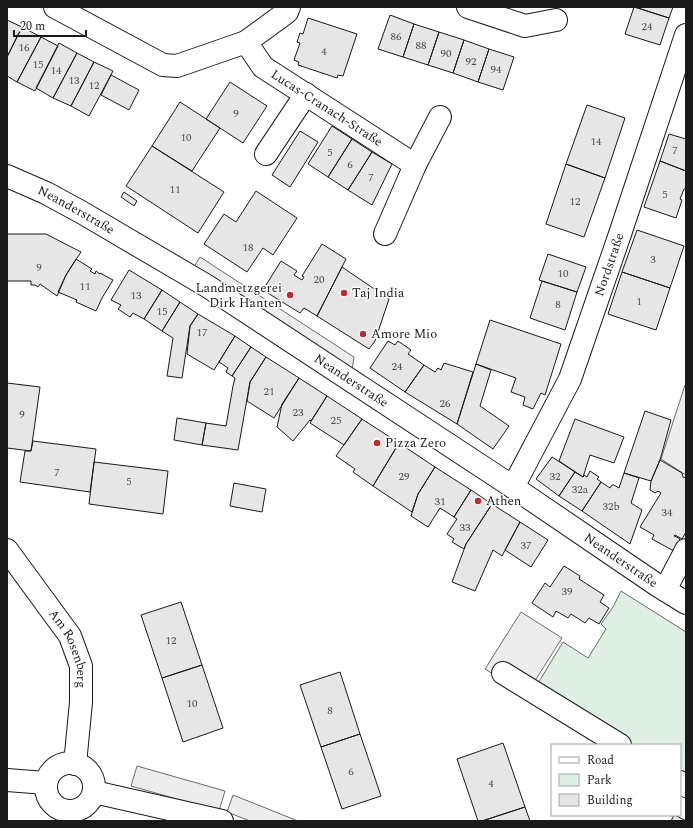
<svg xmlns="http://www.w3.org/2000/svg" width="693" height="828" font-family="Spectral,serif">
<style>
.green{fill:#e0efe3;stroke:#6a6a6a}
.parking{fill:#ededed;stroke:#6a6a6a}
.building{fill:#e6e6e6;stroke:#1a1a1a}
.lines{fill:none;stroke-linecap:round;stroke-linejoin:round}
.minor-casing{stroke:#1a1a1a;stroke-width:24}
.major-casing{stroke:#1a1a1a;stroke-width:24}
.minor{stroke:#fff;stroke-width:22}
.major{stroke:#fff;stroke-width:22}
.poi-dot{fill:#c62828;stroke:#fff;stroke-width:1.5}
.labels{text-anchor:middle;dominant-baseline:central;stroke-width:3;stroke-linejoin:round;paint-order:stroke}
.number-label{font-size:11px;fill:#4d4d4d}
.street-label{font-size:13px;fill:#1a1a1a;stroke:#fff}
.poi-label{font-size:13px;fill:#1a1a1a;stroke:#fff;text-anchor:start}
</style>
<rect width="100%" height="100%" fill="#fff"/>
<path class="green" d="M621 591 686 632V778L680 774V745H633L537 685 563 642 588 658 606 629 601 624 613 607Z"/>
<path class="parking" d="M200 257 354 357 352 370 194 267Z
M685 385H686V475L661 459Z
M521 612 562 638 526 695 485 669Z
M137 766 225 791 219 811 131 786Z
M233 795 298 821H250L227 812Z"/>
<path class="building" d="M634 7 669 18 660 45 625 34Z
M635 7H673L669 18Z
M390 15 414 24 403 57 378 49Z
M308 18 357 34 343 76 338 75 337 78 298 65 299 62 294 60 300 43 297 42 300 33 303 34Z
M7 20 22 27 7 57Z
M414 24 439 32 428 65 403 57Z
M22 27 41 37 17 82 7 76V57Z
M439 32 464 40 453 73 428 65Z
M41 37 58 46 35 91 17 82Z
M464 40 489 49 478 82 453 73Z
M59 43 77 53 53 98 36 88Z
M489 49 514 57 503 90 478 82Z
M77 53 94 62 71 106 53 98Z
M94 62 113 71 89 116 71 106Z
M111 75 139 90 129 110 101 95Z
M230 82 267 106 243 143 206 119Z
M180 102 220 128 192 171 152 146Z
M587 105 625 118 605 178 566 164Z
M332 126 352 139 328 177 308 164Z
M300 131 318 142 290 187 272 175Z
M669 134 686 139V171L660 161Z
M352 139 372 152 348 190 328 177Z
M152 146 224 192 198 233 126 186Z
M372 152 392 164 372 205 348 190Z
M660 161 686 171V189H684L680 199 682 200 676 218 644 207Z
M566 164 605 178 584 237 546 224Z
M256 191 297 218 273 255 263 248 247 272 204 244 224 214 236 222Z
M124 192 137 201 134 206 121 197Z
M637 230 684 246 670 288 622 272Z
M7 234H46L81 252 66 275 57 296 40 284 38 287 35 285H31V281H7Z
M322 244 346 259 317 316 304 308 300 313 263 290 281 261 297 271 294 275 302 280 304 277 302 276Z
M548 254 586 267 577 292 539 280Z
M76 259 92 269 90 271 95 274 96 271 100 274V273L113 280 102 298 96 311 76 302 77 300 58 292 66 275Z
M342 267 389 299 375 341 369 349 317 316Z
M129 270 162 290 144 319 133 313 130 317 118 309 121 305 111 300Z
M622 272 670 288 656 330 608 314Z
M542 281 577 292 565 330 530 318Z
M162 290 180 302 162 331 144 319Z
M180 302 198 314 190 326 182 378 167 376 173 338 162 331Z
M198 314 235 336 214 370 187 354 190 326Z
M490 320 561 344 545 395 541 393 533 409 523 405 525 397 511 392 516 378 476 364Z
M235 336 251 347 232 376 226 372 228 368 219 362Z
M388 341 395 345 398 341 411 350 408 354 424 365 405 392 370 368Z
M251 347 266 357 250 382 238 450 202 445 206 423 226 426 233 386 235 378 232 376Z
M266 357 299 378 274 418 247 401 250 382Z
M444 363 473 372 457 424 405 392 424 365 435 372 438 368 441 370Z
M476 364 491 370 480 406 509 426 493 449 457 424Z
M299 378 327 396 311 421 310 420 293 441 277 427 282 404Z
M7 383 40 387 31 451 7 448Z
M327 396 362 419 344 445 310 423Z
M645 411 671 420 660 460 651 481 624 473Z
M177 418 206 423 202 445 174 440Z
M362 419 399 443 373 486 353 472 355 469 336 456Z
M575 419 624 437 614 463 590 455 583 477 559 461Z
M33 441 96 449 90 492 20 482 25 451H31Z
M399 443 435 467 418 494 412 512 373 486Z
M552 457 575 472 559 496 536 479Z
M660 460 682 473 683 477 686 478V532L682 539 675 535 674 536 679 538 681 545 678 550H672L652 539 654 535 640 527 661 493 658 491 655 493 650 490 651 481Z
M94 462 168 471 163 514 89 504Z
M435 467 471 490 454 517 440 508 428 527 411 516 418 494Z
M590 471 599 477 597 479 601 482 582 511 559 496 575 472 583 477 584 475 587 477Z
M624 473 639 478 631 503 642 510 630 544 582 511 601 482 610 488 612 485H614L619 488Z
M234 483 266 489 262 512 230 506Z
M471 490 492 504 466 544 464 549 452 542 454 539 447 534 457 519 454 517Z
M492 504 520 522 502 556 493 550 475 591 452 582 466 544Z
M520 522 548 540 531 567 505 550Z
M564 566 580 576 579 579 604 595 600 602 609 608 599 624 589 618 585 623 571 614 568 618 556 611 553 617 532 603 545 583 550 587Z
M181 602 202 665 162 678 141 615Z
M202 665 223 728 183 742 162 678Z
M340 672 360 734 321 747 300 685Z
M360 734 381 796 342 809 321 747Z
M503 743 525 807 482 821H478L457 759Z
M525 807 530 821H482Z
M674 815H675L686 821H671Z"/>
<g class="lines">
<g class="minor-casing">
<g id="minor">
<path d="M55 7 163 65 177 66 246 42 287 12 289 7"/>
<path d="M468 7 525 26 556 20"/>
<path id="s1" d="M246 42 263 67 415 165"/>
<path d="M266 154 306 94"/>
<path d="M385 234 415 165 440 117"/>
<path id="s2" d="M513 487 570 379 620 234 686 35"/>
<path id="s3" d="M7 550 70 636 81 666V702L75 764"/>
<path d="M665 590 686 550"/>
<path d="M503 673 620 745"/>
<circle cx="70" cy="787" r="24"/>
<path d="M7 780 46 783"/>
<path d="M680 782 686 786"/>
<path d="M94 792 222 821"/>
</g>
</g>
<g class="major-casing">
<g id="major">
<path id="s4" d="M7 176 46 193 81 212 207 286 513 487 657 585 686 603"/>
</g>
</g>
<use href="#minor" class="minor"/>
<use href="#major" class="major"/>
</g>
<g class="poi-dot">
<circle cx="344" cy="293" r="4"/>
<circle cx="290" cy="295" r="4"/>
<circle cx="363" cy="334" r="4"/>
<circle cx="377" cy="443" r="4"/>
<circle cx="478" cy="501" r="4"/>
</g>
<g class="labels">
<g class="number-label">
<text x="647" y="26">24</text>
<text x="396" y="36">86</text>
<text x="421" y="45">88</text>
<text x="24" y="47">16</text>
<text x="324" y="51">4</text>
<text x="446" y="53">90</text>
<text x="471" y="61">92</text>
<text x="38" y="64">15</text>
<text x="496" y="69">94</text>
<text x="56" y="70">14</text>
<text x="74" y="80">13</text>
<text x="94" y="85">12</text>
<text x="236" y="113">9</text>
<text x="186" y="137">10</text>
<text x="596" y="141">14</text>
<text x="675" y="150">7</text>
<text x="330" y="152">5</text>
<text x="350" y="164">6</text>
<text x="371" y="177">7</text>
<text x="175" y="189">11</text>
<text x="665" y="194">5</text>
<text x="575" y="201">12</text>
<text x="248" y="247">18</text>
<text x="653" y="259">3</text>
<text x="39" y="267">9</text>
<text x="563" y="273">10</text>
<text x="319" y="279">20</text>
<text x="85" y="286">11</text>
<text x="136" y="295">13</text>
<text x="639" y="301">1</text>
<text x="558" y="304">8</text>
<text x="162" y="311">15</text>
<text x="202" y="332">17</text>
<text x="397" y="366">24</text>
<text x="269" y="391">21</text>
<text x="445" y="403">26</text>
<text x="298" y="412">23</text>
<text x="22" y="414">9</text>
<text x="336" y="420">25</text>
<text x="57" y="472">7</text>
<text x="404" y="476">29</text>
<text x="555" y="476">32</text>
<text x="129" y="481">5</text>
<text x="580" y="489">32a</text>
<text x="440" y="501">31</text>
<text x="611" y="506">32b</text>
<text x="667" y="512">34</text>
<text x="465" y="527">33</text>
<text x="526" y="545">37</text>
<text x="567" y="591">39</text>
<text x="171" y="640">12</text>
<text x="192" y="703">10</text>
<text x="330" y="710">8</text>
<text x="351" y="771">6</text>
<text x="491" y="783">4</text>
</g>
<g class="street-label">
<text stroke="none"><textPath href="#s1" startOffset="106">Lucas-Cranach-Straße</textPath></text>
<text stroke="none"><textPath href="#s4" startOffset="77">Neanderstraße</textPath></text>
<text stroke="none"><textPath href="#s2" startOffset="243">Nordstraße</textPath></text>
<text stroke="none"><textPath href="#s4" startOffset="401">Neanderstraße</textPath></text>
<text stroke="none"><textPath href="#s4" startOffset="725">Neanderstraße</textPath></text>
<text stroke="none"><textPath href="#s3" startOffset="118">Am Rosenberg</textPath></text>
</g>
<g class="poi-label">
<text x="282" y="288" text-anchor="end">Landmetzgerei<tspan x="282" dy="15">Dirk Hanten</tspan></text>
<text x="352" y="293">Taj India</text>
<text x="371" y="334">Amore Mio</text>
<text x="385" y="443">Pizza Zero</text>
<text x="486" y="501">Athen</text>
</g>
</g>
<rect width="693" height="828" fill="none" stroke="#1a1a1a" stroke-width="16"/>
<rect x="551" y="744" width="130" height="72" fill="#ffffff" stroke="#a3a3a3"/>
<rect x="559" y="757" width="20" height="6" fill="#ffffff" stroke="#a3a3a3"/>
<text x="587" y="764" font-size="12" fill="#1a1a1a">Road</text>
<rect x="559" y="774" width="20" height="12" fill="#e0efe3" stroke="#a3a3a3"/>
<text x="587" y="784" font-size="12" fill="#1a1a1a">Park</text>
<rect x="559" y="794" width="20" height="12" fill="#e6e6e6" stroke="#a3a3a3"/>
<text x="587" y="804" font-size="12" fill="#1a1a1a">Building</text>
<path d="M14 30v6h72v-6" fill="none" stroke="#1a1a1a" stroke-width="2"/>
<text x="20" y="30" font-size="12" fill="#1a1a1a" stroke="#ffffff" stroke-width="3" paint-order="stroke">20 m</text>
</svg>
